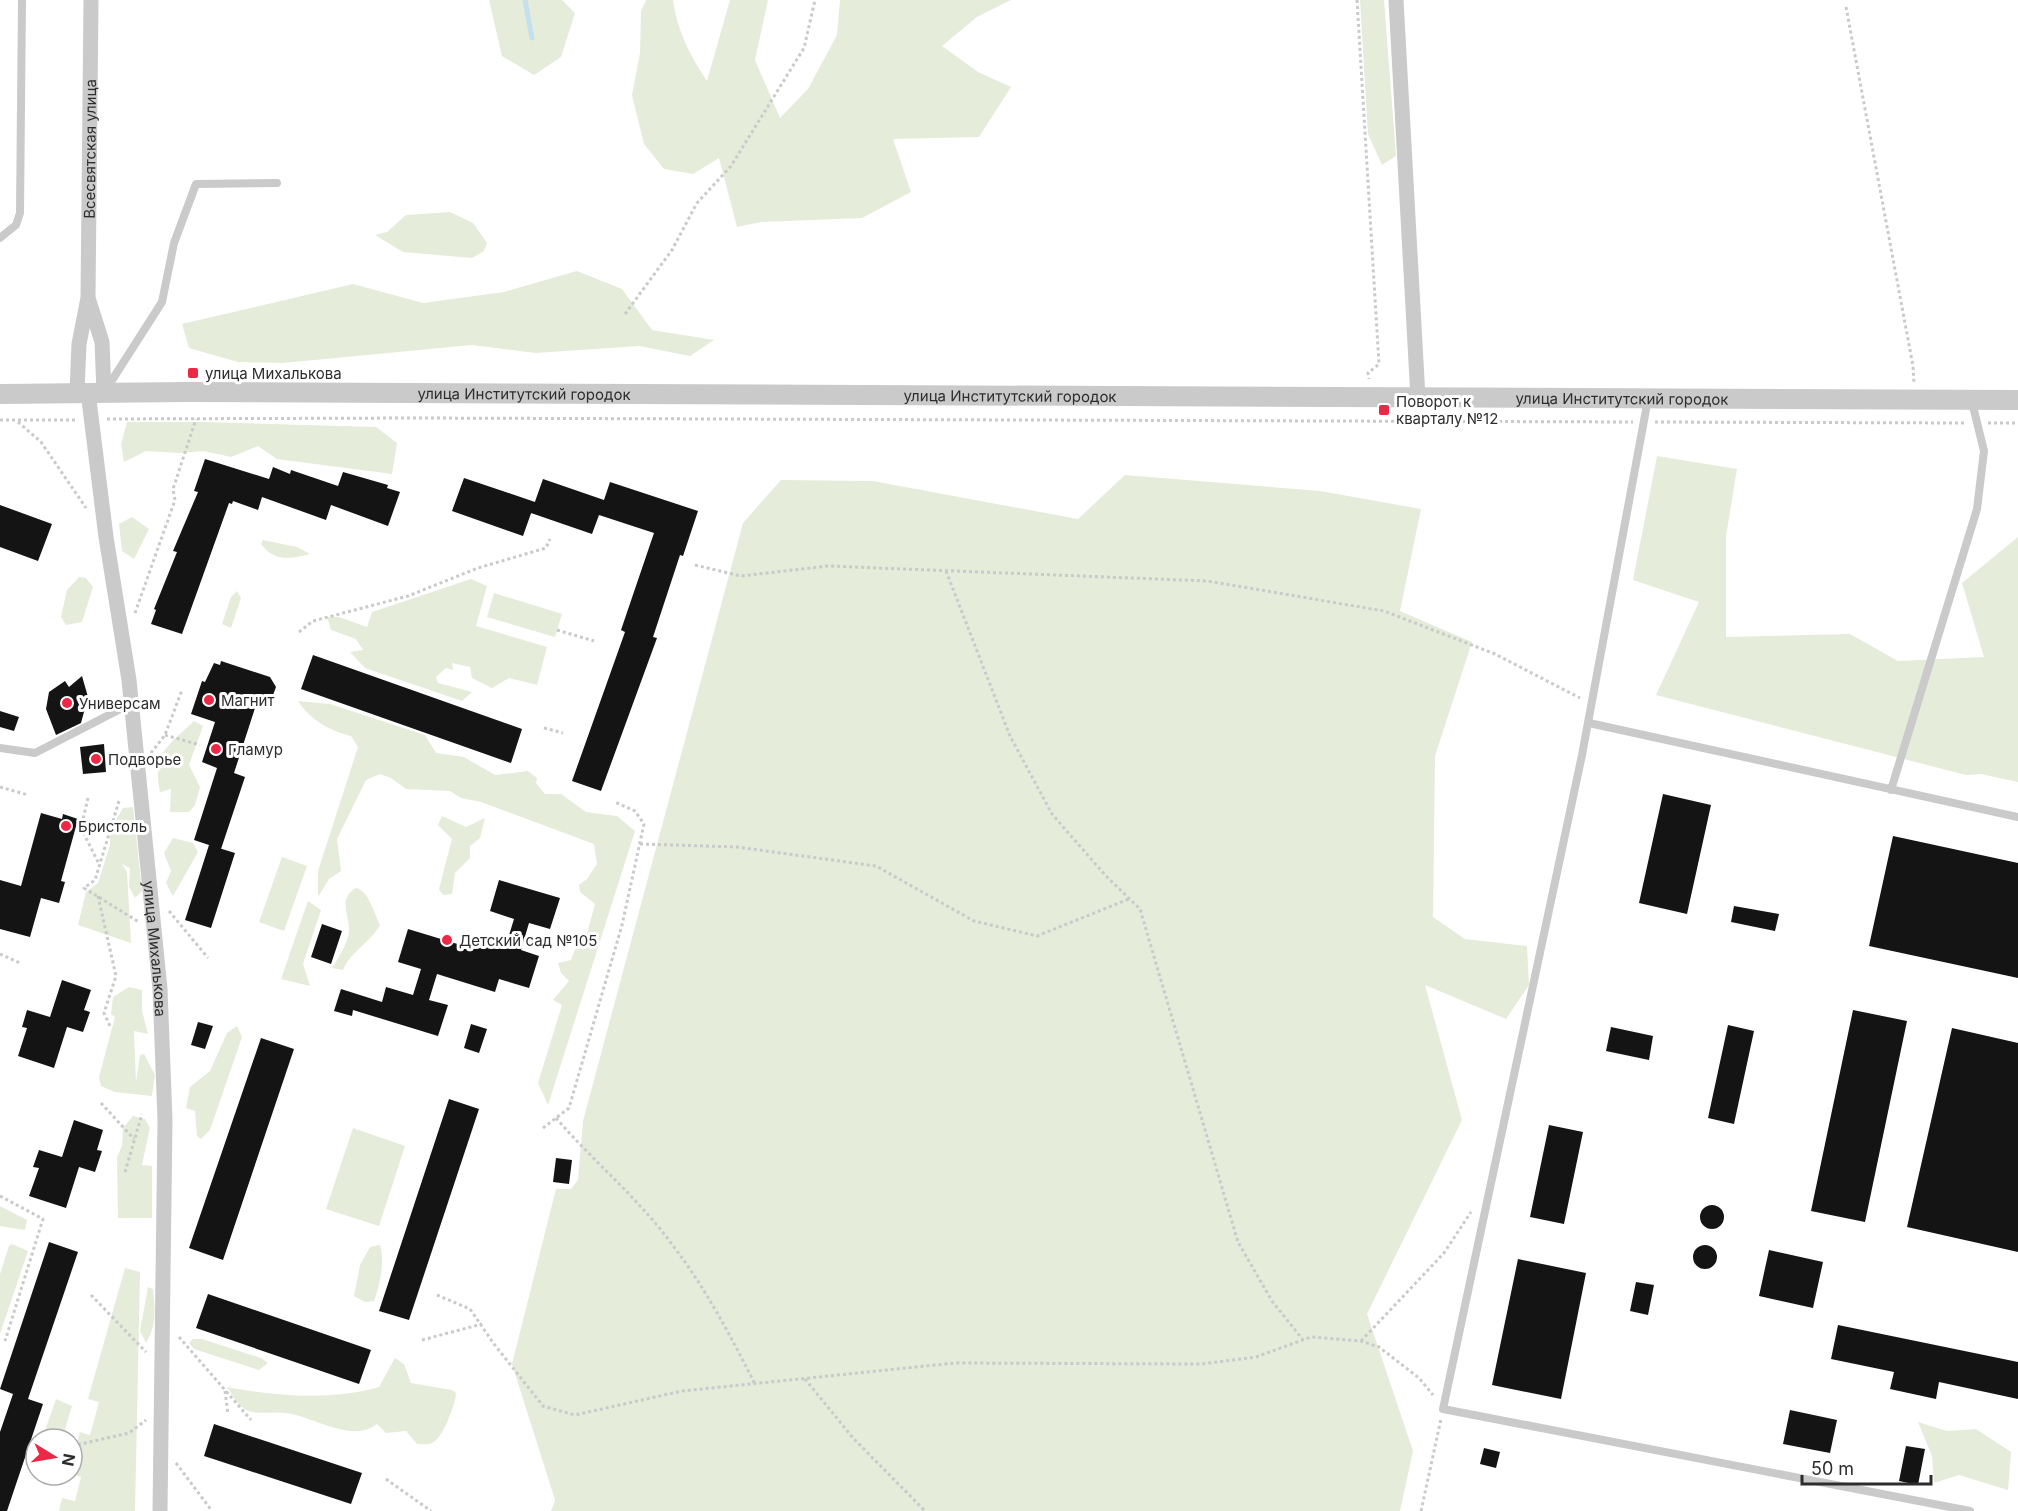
<svg xmlns="http://www.w3.org/2000/svg" width="2018" height="1511" font-family="Inter,sans-serif">
<style>
.green{fill:#e5ecda}
.lines{fill:none;stroke-linecap:round;stroke-linejoin:round}
.stream{stroke:#c5e0ed;stroke-width:5}
.building{fill:#141414}
.path{stroke:#cacaca;stroke-width:3;stroke-dasharray:3 3;stroke-linecap:butt}
.service{stroke:#cacaca;stroke-width:8}
.minor{stroke:#cacaca;stroke-width:15}
.tertiary{stroke:#cacaca;stroke-width:20}
.poi-dot{fill:#ed2746;stroke:#fff;stroke-width:2}
.labels{text-anchor:middle;dominant-baseline:central;stroke-width:6;stroke-linejoin:round;paint-order:stroke}
.street-label{font-size:15px;fill:#2d2d2d;stroke:#fff}
.poi-label{font-size:15px;fill:#2d2d2d;stroke:#fff;text-anchor:start}
</style>
<rect width="100%" height="100%" fill="#fff"/>
<path class="green" d="M489 0H562L575 13 561 57 534 75 502 56Z
M646 0H673C677 30 690 56 707 81L730 0H768L755 60 780 118 808 89 837 35 840 0H1011L977 17 942 46 978 72 1011 87 979 137 893 139 911 192 862 218 761 222 737 227 719 158 693 174 664 169 644 144 632 95 640 53 641 11Z
M1360 0H1384L1396 156 1382 165 1368 134Z
M450 212 473 223 487 243 484 251 472 258 403 252 375 235 387 232 406 215Z
M577 271 622 289 652 330 714 340 690 356 639 346 536 353 472 345 283 363 238 362 189 348 182 324 353 284 423 303 504 292Z
M127 422H206L376 427 397 443 392 474 277 459 258 446 231 457 204 451 179 453 146 451 124 462 121 444Z
M1657 456 1737 469 1726 536V637L1850 634 1898 661 1984 657 1962 583 2018 537V782L1981 774 1966 775 1656 695 1699 602 1633 580Z
M1125 475 1320 491 1421 509 1400 611 1472 642 1435 756 1433 917 1465 939 1527 946 1529 985 1506 1019 1425 985 1462 1120 1367 1314 1413 1451 1400 1511H551L555 1500 512 1364 556 1189H571L578 1180 583 1121 743 523 781 480 873 481 1078 519Z
M132 517 149 529 134 559 122 551 119 524Z
M263 540 297 547 310 554C291 559 274 562 261 544Z
M79 577 86 578 93 587 82 622 66 625 61 617 67 590Z
M471 579 487 586 476 626 547 647 537 685 509 678 492 688 472 678 470 667 452 663 453 670 446 668 436 677 438 683 472 692 462 701 365 668 350 652 363 650 356 639 331 630 327 617H339L367 627 372 612Z
M237 591 241 598 231 628 222 624 231 597Z
M494 593 562 614 555 637 487 617Z
M298 701 330 704 425 735 436 753 464 757 495 775 528 771 537 778 536 783 545 794H561L586 812 617 816 635 831 548 1105 538 1083 562 1005 553 1000 569 981 561 973 558 963 571 960 577 944 585 941 595 904 580 892 579 885 587 879 597 864 594 844 481 802 461 798 450 791 406 789 391 778 380 774 366 780 337 839 341 871 329 879 318 897V871L358 747 351 736C330 731 309 719 298 701Z
M194 721 203 726 189 765 200 787 195 805 189 812H170L171 789 160 792C152 753 168 746 194 721Z
M133 807 142 891 135 898 129 887 130 868 122 864 127 872 131 943 78 925 86 892 98 883 110 845V830L123 808Z
M442 816 466 827 485 818 480 838 470 846V858L455 873 452 894 443 895 439 889 452 839 438 825Z
M173 838 193 843 198 852 173 896 166 883 171 871 164 853Z
M282 857 307 866 284 931 259 922Z
M356 888C369 891 374 913 380 925 370 943 351 951 343 970L332 968C338 959 348 942 349 932 350 914 337 899 356 888Z
M308 901 321 910 303 964 310 986 281 979Z
M129 987 142 990V1011L148 1034 134 1031 136 1082 140 1055 144 1054 155 1075 152 1096 115 1092 101 1086 99 1077 115 1017 111 1014 113 997Z
M237 1026 242 1037 210 1130 201 1139 197 1136 195 1111 186 1108 190 1087 210 1071 227 1033Z
M133 1116 145 1119 150 1128 142 1165 152 1166V1218H118L117 1157 122 1146 123 1128Z
M353 1128 405 1146 379 1226 326 1209Z
M0 1206 27 1220 25 1230 0 1226Z
M12 1244 28 1251 0 1334V1274L9 1246Z
M380 1245C385 1262 380 1285 374 1301L365 1302 354 1296 360 1265 370 1247Z
M125 1268 140 1272 135 1511H59L62 1498 75 1501 81 1477 72 1474V1462L80 1432 90 1435 99 1402 88 1399Z
M148 1287 153 1289C155 1310 157 1325 146 1343L140 1331Z
M193 1339H202L261 1358 268 1363 259 1370 194 1349 189 1343Z
M395 1358 404 1364 411 1383 452 1390 456 1393C456 1404 442 1440 432 1443 428 1445 421 1444 417 1444L406 1431 386 1433 377 1424C352 1444 313 1416 286 1413 275 1411 260 1415 249 1411 239 1408 232 1395 227 1387 275 1396 331 1401 379 1387Z
M56 1399 72 1406 62 1439H42Z
M1918 1422 1947 1431 1976 1429 2011 1452 2008 1490 1959 1475 1934 1483 1932 1456Z"/>
<g class="lines">
<path class="stream" d="M525 0 532 38"/>
</g>
<path class="building" d="M205 459 269 479 273 467 290 474 291 470 338 486 343 472 388 485 387 488 400 492 388 526 331 505 326 520 262 497 258 510 233 501 232 504 229 503 182 634 151 624 156 610 154 609 177 552 173 551 198 492 194 491Z
M464 478 535 502 523 536 452 511Z
M543 479 604 500 610 482 698 511 683 556 680 555 653 637 657 638 601 791 572 781 625 632 621 630 654 533 599 515 592 534 531 513Z
M0 505 52 524 38 561 0 547Z
M313 655 522 729 511 763 301 689Z
M221 661 270 677 276 687 269 706 257 702 234 773 245 777 221 849 194 840 217 768 202 762 215 722 191 714 202 681 205 682 214 663 220 665Z
M82 676 88 697 81 723 56 735 46 709 49 692 65 681 69 687Z
M0 711 19 717 14 731 0 727Z
M104 744 106 772 83 774 80 747Z
M1663 794 1711 805 1687 914 1639 903Z
M41 813 62 819 63 814 78 819 61 881 65 882 59 903 41 898 30 937 0 929V880L21 886Z
M1893 836 2018 863V978L1869 946Z
M209 845 235 853 211 928 185 920Z
M499 880 560 898 550 929 529 923 521 950 539 956 529 988 499 979 495 992 437 974 429 1000 448 1005 438 1036 353 1010 352 1016 334 1011 341 989 382 1002 386 987 413 995 421 969 398 962 408 929 474 949 477 937 506 945 514 919 490 911Z
M1734 906 1779 914 1775 931 1731 922Z
M322 924 342 931 331 964 311 957Z
M62 980 91 990 84 1010 90 1012 83 1032 67 1027 54 1068 18 1056 27 1028 22 1027 27 1010 50 1017Z
M1853 1010 1907 1021 1865 1222 1811 1211Z
M198 1022 213 1026 205 1049 191 1045Z
M471 1024 487 1029 479 1053 464 1048Z
M1728 1025 1754 1031 1734 1124 1708 1118Z
M1611 1027 1653 1036 1649 1060 1606 1051Z
M1952 1028 2018 1043V1252L1907 1227Z
M261 1038 294 1049 223 1260 189 1248Z
M449 1099 479 1109 409 1320 379 1311Z
M74 1120 103 1130 97 1150 102 1151 95 1172 79 1167 66 1208 29 1196 39 1168 33 1167 39 1150 62 1157Z
M1549 1125 1583 1132 1564 1224 1530 1217Z
M556 1158 572 1160 569 1184 553 1182Z
M1700 1217a12 12 0 1 1 24 0a12 12 0 1 1-24 0Z
M49 1242 78 1252 28 1399 43 1404 7 1511H0V1432L13 1394 0 1389Z
M1693 1257a12 12 0 1 1 24 0a12 12 0 1 1-24 0Z
M1769 1250 1823 1262 1813 1308 1759 1296Z
M1518 1259 1586 1273 1561 1399 1492 1385Z
M1636 1282 1654 1285 1648 1315 1630 1311Z
M208 1294 371 1350 359 1384 196 1328Z
M1838 1325 2018 1362V1399L1939 1382 1936 1399 1890 1389 1894 1372 1831 1359Z
M1790 1410 1837 1420 1830 1453 1783 1444Z
M214 1424 362 1473 351 1504 204 1456Z
M1906 1446 1925 1449 1918 1485 1899 1481Z
M1484 1448 1500 1452 1496 1468 1480 1464Z"/>
<g class="lines">
<path class="path" d="M1357 0 1379 364 1368 373 1369 379
M1846 7 1913 366 1914 383
M625 314 672 250 697 203 731 166 804 48 815 0
M107 419 417 418 1633 422
M0 420H76
M18 422 41 442 86 508
M1655 422 1966 423
M1988 423H2018
M695 565 741 576 828 566 1207 581 1384 611 1495 654 1580 698
M946 571 1010 736 1052 814 1105 875 1140 909 1238 1242 1272 1301 1303 1340
M135 613 175 500 173 489 196 419
M557 630 594 641
M299 632 313 621 408 596 478 568 546 548 550 539
M544 728 563 733
M165 735 200 745
M151 753 165 735 182 690
M0 787 28 795
M88 798 81 828 99 864
M119 801 95 880 84 888 139 922
M640 844 737 847 876 866 974 921 1037 936 1129 899
M98 896 116 976 104 1013 110 1026
M169 911 208 958
M0 954 20 963
M101 1103 134 1139
M556 1118C593 1161 637 1197 671 1243 705 1287 730 1335 755 1384
M543 1128 569 1108 622 925 644 824 635 811 615 802
M125 1172 142 1114
M0 1196 43 1219 5 1341
M91 1295 146 1352
M437 1295 470 1309 494 1344 543 1406 575 1415 682 1391 955 1363 1201 1364 1256 1357 1311 1337 1361 1341 1379 1347 1419 1378 1433 1395
M179 1337 251 1420
M422 1340 482 1324
M1361 1341 1444 1253 1471 1212
M805 1379 853 1438 925 1511
M225 1391 228 1414
M72 1446 129 1433 146 1420
M176 1463 212 1511
M386 1479 431 1511
M1421 1511 1441 1419"/>
<path class="service" d="M0 238 16 225 20 213 22 0
M107 388 162 302 174 243 196 184 277 183
M1648 399 1582 755 1443 1409 1970 1511
M1589 723 2018 817
M0 748 35 753 132 703
M1891 790 1977 509 1984 451 1972 402"/>
<g class="minor">
<path d="M1396 0 1418 398"/>
<path d="M89 301 102 342 104 392"/>
<path id="s1" d="M77 392 79 344 88 298 91 0"/>
<path id="s2" d="M88 392 106 537 129 680 160 989 165 1120 160 1511"/>
</g>
<path class="tertiary" id="s3" d="M0 394 186 392 2018 400"/>
</g>
<g class="poi-dot">
<rect x="187" y="367" width="12" height="12" rx="3"/>
<rect x="1378" y="404" width="12" height="12" rx="3"/>
<circle cx="209" cy="700" r="6"/>
<circle cx="67" cy="703" r="6"/>
<circle cx="216" cy="749" r="6"/>
<circle cx="96" cy="759" r="6"/>
<circle cx="66" cy="826" r="6"/>
<circle cx="447" cy="940" r="6"/>
</g>
<g class="labels">
<g class="street-label">
<text stroke="none"><textPath href="#s1" startOffset="244">Всесвятская улица</textPath></text>
<text stroke="none"><textPath href="#s3" startOffset="524">улица Институтский городок</textPath></text>
<text stroke="none"><textPath href="#s3" startOffset="1010">улица Институтский городок</textPath></text>
<text stroke="none"><textPath href="#s3" startOffset="1622">улица Институтский городок</textPath></text>
<text stroke="none"><textPath href="#s2" startOffset="561">улица Михалькова</textPath></text>
</g>
<g class="poi-label">
<text x="205" y="373">улица Михалькова</text>
<text x="1396" y="401">Поворот к<tspan x="1396" dy="17">кварталу №12</tspan></text>
<text x="221" y="700">Магнит</text>
<text x="79" y="703">Универсам</text>
<text x="228" y="749">Гламур</text>
<text x="108" y="759">Подворье</text>
<text x="78" y="826">Бристоль</text>
<text x="459" y="940">Детский сад №105</text>
</g>
</g>
<g transform="translate(54 1457) rotate(101)"><circle r="28" fill="#ffffff" stroke="#ababab" stroke-width="1.5"/>
<path d="M0-4.5L10 22L0 15L-10 22Z" fill="#ed2746"/>
<text y="-9" font-size="16" font-weight="bold" text-anchor="middle" fill="#2d2d2d">N</text>
</g>
<path d="M1802 1475v9h129v-9" fill="none" stroke="#2d2d2d" stroke-width="3"/>
<text x="1811" y="1475" font-size="18" fill="#2d2d2d" stroke="#ffffff" stroke-width="4.5" paint-order="stroke">50 m</text>
</svg>
